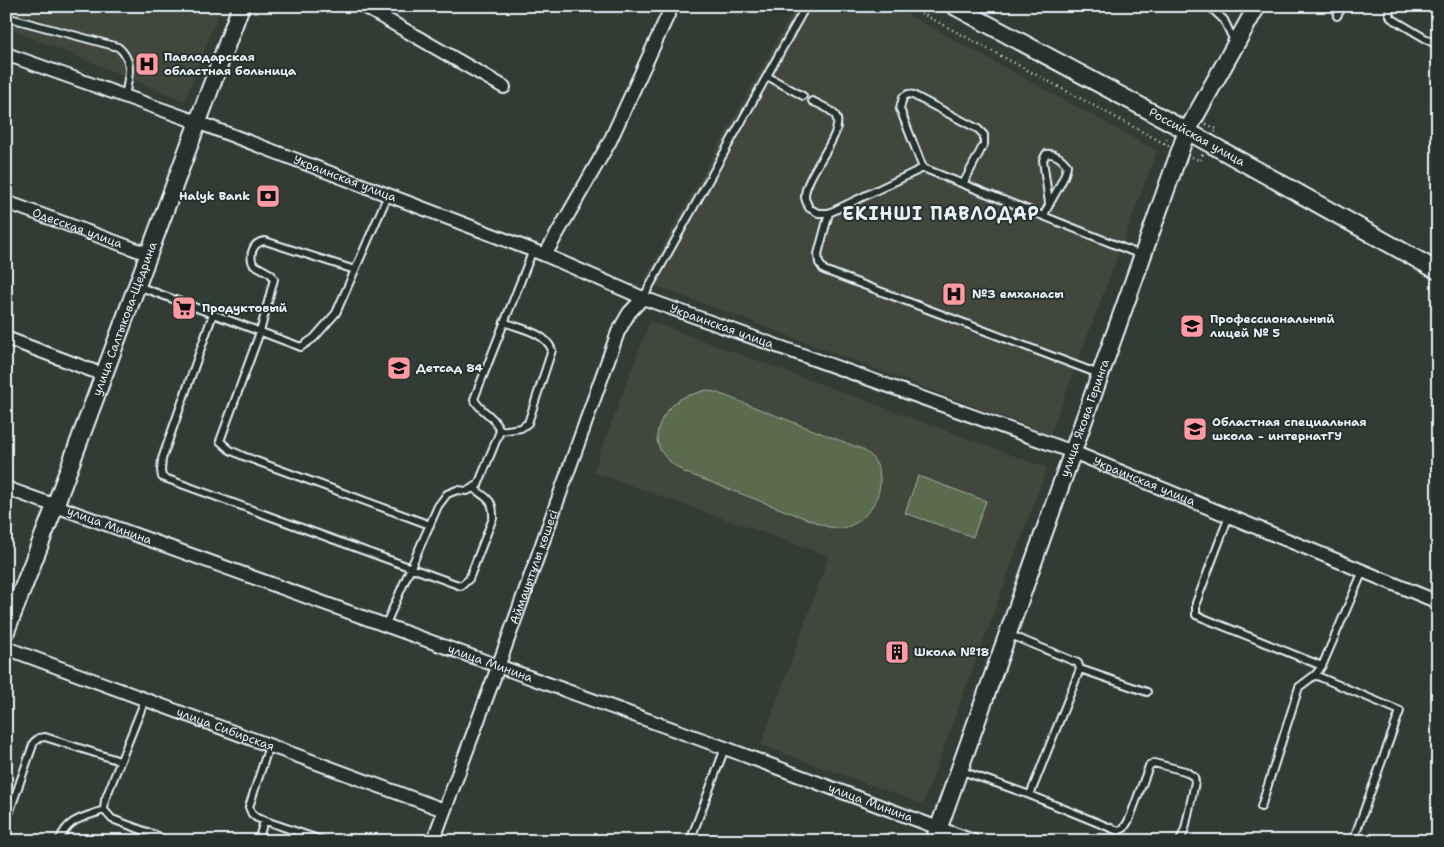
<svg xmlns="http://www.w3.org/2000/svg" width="1444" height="847" font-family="'Shantell Sans',sans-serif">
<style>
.built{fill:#43463d}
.pitch{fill:#5a6c4e;stroke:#a1aea3}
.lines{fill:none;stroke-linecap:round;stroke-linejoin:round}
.service-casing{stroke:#e8f1f8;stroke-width:10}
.minor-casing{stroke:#e8f1f8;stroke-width:16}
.tertiary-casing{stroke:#e8f1f8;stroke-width:20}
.path{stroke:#e8f1f8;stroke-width:2.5;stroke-dasharray:1 4;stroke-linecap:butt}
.service{stroke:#26332d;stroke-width:6}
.minor{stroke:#26332d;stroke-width:12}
.tertiary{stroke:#26332d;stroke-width:16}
.labels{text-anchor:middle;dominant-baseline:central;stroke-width:4;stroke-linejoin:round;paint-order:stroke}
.poi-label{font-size:12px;font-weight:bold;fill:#e8f1f8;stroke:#26332d;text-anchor:start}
.street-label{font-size:12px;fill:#e8f1f8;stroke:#26332d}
.district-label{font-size:18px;font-weight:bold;letter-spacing:1px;fill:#e8f1f8;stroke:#26332d}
</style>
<rect width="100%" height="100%" fill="#333c34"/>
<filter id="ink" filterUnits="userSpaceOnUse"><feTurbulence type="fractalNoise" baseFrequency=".02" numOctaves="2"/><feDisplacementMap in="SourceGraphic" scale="10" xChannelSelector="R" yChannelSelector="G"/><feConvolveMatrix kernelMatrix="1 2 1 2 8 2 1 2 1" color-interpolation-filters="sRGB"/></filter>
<g filter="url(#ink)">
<path class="built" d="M6 6H221L185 101 6 27Z
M796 6H892L1157 151 1050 435 644 281Z
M650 321 1047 468 923 804 761 745 829 556 593 472Z"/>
<path class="pitch" d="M706 390 718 393 862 449C865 451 868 453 871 456 893 480 872 522 843 528 838 529 833 527 828 527L684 472C677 467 666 460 661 451 650 433 664 410 680 399 687 395 698 393 706 390Z
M918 476 986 501 973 537 905 513Z"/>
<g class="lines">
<g class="service-casing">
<path id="service" d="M1209 6 1224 20 1234 41
M1390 6 1389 13 1391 18 1438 46
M1337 16 1343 6
M6 17 118 47C135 61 128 77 125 97
M767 76 803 96
M812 101C820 105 830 108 835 115 848 131 804 175 805 197 805 200 808 205 809 208L818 213H829L923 168 1141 255
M923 168 900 109 903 97 908 94 913 95 978 129 984 135V144L963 184
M829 213 818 254 819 263 824 270 1099 374
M1044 216C1049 201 1066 180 1067 165 1062 159 1054 153 1046 154L1043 160 1049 203
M355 270 265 241C253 242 249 254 253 264L271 274 274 279 260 332 220 441 230 450 243 456 430 525
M138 286 301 347 314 338 336 313 388 195
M643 298 806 6
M213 314 162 459 161 471 162 477 461 586 469 579 493 518C494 500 487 498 473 488
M500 431 521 428 528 423 552 350C545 332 521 329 504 322
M1229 516 1196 603V615L1322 666
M385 626 438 506 447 494 457 490 467 491 478 485 500 431C494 414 480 412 474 399L533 250
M1008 634 1078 663 1080 669 1030 795
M1080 669 1147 692
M145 700 105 800 104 810 112 819 158 836 163 841
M269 746 249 807 252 814 257 818 324 841
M959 770 1030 795 1118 831 1124 828 1129 820 1149 766 1154 763 1185 771 1194 777 1195 782 1185 829 1180 841
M1261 807 1299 687 1315 675
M6 822 34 742 39 738 45 737 120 761
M59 841C68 818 83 818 104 810
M258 841 264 821
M690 841 725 748
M1353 841 1400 711 1315 675 1322 666 1363 571"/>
</g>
<g class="minor-casing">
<g id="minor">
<path d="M363 6 504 87"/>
<path id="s1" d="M6 54 197 122 545 255 643 298 1073 452 1438 602"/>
<path id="s2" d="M6 202 148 254"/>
<path d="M545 255 610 141 672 6"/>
<path d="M6 338 104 375"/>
<path id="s3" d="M6 488 725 748 973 841"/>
<path id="s4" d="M6 648 444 810"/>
<path id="s5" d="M433 841 498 667 618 332 629 313 643 298"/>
</g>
</g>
<g class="tertiary-casing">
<g id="tertiary">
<path id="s6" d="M954 6 1187 131 1438 271"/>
<path id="s7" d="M6 631 55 506 241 6"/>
<path id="s8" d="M934 841 1187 131 1257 6"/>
</g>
</g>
<path class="path" d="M908 6 1169 146
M1206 124 1217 129 1215 132
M1164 144 1168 135
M1192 157 1200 161 1203 154"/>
<use href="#service" class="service"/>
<use href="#minor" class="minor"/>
<use href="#tertiary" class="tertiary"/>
</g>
</g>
<defs>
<g id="hospital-square" transform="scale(1.25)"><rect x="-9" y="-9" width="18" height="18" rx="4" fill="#ff9aa2" stroke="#26332d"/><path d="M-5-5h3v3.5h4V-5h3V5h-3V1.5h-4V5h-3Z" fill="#111"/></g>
<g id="bank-square" transform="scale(1.25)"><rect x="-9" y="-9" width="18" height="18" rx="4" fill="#ff9aa2" stroke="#26332d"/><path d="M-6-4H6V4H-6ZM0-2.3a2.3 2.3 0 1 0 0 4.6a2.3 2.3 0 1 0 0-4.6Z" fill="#111"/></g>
<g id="supermarket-square" transform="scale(1.25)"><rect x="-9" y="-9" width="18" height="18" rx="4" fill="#ff9aa2" stroke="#26332d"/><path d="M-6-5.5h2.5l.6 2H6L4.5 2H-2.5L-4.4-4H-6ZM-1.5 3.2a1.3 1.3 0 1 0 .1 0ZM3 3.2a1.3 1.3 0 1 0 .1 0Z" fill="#111"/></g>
<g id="school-square" transform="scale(1.25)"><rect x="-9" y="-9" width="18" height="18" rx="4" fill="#ff9aa2" stroke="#26332d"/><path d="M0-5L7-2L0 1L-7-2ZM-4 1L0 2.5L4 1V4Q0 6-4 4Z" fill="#111"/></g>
<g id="building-square" transform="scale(1.25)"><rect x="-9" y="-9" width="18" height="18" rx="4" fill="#ff9aa2" stroke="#26332d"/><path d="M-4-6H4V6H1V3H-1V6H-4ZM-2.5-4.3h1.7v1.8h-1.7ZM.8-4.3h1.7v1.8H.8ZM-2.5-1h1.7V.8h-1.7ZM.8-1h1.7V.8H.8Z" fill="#111"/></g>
</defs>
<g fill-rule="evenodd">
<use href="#hospital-square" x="147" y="64"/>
<use href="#bank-square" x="268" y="196"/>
<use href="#hospital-square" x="954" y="294"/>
<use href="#supermarket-square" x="184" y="308"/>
<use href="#school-square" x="1192" y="326"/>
<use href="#school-square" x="399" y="368"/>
<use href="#school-square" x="1195" y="429"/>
<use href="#building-square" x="897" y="652"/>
</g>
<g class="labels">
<g class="poi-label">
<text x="164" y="57">Павлодарская<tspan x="164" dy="14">областная больница</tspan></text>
<text x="250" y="196" text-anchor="end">Halyk Bank</text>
<text x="972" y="294">№3 емханасы</text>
<text x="202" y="308">Продуктовый</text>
<text x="1210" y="319">Профессиональный<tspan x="1210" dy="14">лицей № 5</tspan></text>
<text x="416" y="368">Детсад 84</text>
<text x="1212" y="422">Областная специальная<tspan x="1212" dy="14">школа - интернатГУ</tspan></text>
<text x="914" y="652">Школа №18</text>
</g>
<g class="street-label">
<text stroke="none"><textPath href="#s6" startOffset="276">Российская улица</textPath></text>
<text stroke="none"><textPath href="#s1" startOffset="361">Украинская улица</textPath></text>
<text stroke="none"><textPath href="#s2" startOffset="76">Одесская улица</textPath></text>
<text stroke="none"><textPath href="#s7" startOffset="334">улица Салтыкова-Щедрина</textPath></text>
<text stroke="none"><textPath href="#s1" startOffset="766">Украинская улица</textPath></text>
<text stroke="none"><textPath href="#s8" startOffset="449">улица Якова Геринга</textPath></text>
<text stroke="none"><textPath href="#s1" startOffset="1216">Украинская улица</textPath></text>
<text stroke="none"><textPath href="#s3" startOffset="110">улица Минина</textPath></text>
<text stroke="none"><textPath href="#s5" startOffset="292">Аймауытұлы көшесі</textPath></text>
<text stroke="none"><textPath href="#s3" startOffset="515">улица Минина</textPath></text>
<text stroke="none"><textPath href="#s4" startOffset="234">улица Сибирская</textPath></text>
<text stroke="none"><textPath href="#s3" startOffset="920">улица Минина</textPath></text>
</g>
<g class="district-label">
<text x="941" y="214">ЕКІНШІ ПАВЛОДАР</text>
</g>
</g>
<rect width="1444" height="847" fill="none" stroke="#26332d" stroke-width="25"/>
<rect x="12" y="12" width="1419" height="822" fill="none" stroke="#e8f1f8" stroke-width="2" filter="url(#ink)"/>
</svg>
